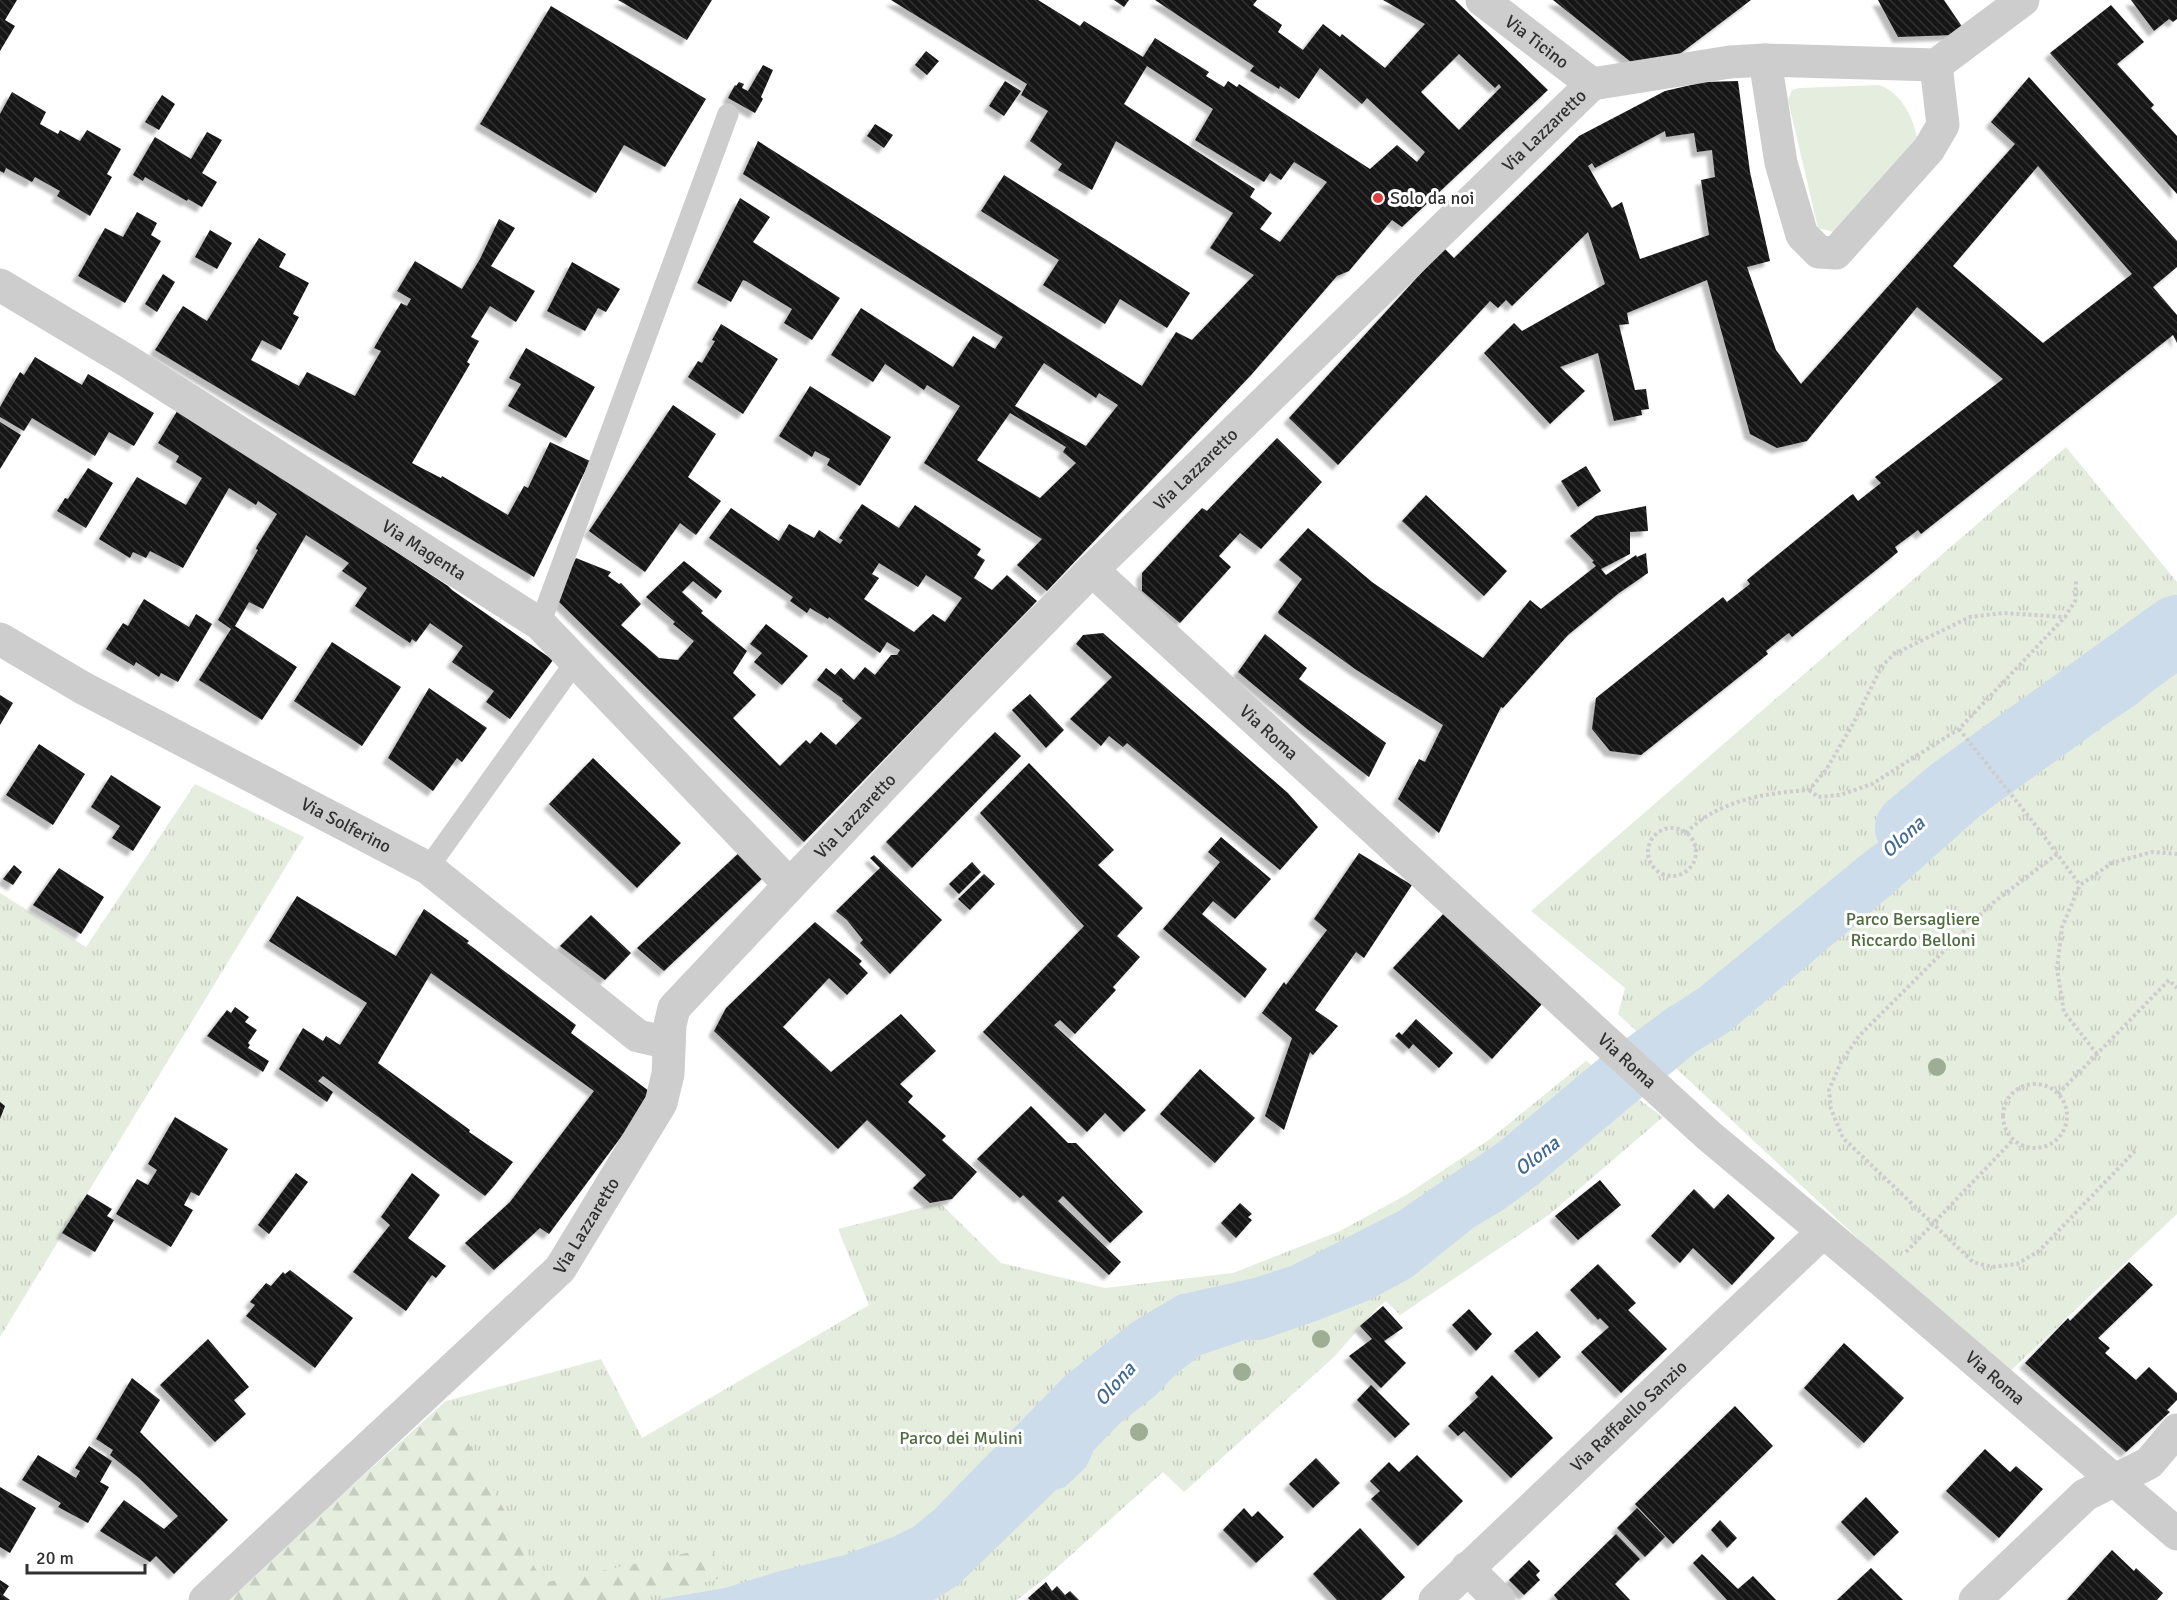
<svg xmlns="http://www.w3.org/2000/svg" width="2177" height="1600" font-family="Signika,sans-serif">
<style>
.grass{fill:url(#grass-tufts)}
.forest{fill:url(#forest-firs)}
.garden{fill:#e5eddf}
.water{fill:#ccdceb}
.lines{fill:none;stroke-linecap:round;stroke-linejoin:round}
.river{stroke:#ccdceb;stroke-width:70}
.building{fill:url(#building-back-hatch);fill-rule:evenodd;filter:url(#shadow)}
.path{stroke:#cdcdcd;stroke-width:4;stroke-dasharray:3 3;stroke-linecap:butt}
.service{stroke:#cdcdcd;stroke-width:21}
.minor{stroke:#cdcdcd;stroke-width:33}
.tree{fill:#9eae95}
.poi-dot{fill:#de413c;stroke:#fff;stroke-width:2}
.labels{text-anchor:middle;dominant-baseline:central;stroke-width:6;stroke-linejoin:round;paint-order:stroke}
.street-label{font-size:18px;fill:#303030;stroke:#fff}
.poi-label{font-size:18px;fill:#303030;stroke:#fff;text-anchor:start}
.park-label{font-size:18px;fill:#4f6b3f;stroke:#fff}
.water-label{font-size:20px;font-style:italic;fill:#416990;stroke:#fff}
</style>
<defs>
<pattern id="grass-tufts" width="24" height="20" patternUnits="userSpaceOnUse" patternTransform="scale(1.5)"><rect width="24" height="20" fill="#e5eddf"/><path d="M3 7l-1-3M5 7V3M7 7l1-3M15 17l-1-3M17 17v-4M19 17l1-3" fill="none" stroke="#c5ccc0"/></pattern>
<pattern id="forest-firs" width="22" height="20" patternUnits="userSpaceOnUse" patternTransform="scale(1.5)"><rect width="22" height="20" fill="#e5eddf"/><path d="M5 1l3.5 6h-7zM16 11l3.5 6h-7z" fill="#c5ccc0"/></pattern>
<pattern id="building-back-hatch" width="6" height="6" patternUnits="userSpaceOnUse" patternTransform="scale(1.5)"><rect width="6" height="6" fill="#171717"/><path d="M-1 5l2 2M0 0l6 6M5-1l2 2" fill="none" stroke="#303030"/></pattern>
<filter id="shadow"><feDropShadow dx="-5.5" dy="5.5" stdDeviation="1.5" flood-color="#0004"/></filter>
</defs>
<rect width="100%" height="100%" fill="#fff"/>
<path class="grass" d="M2066 447 2177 582V1214L2005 1376 1618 1014 1625 988 1531 911Z
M195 784 304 837 0 1337V893L86 947Z
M1586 1061 1663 1117 1550 1214 1400 1315 1386 1301 1377 1308 1334 1357 1184 1492 1163 1472 1049 1575 1017 1600H226L446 1401 601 1359 642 1438 869 1305 838 1229 940 1203 1001 1263 1105 1288 1233 1273 1340 1231 1406 1195 1490 1139Z"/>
<path class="forest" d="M446 1401 543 1583 710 1548 728 1576 637 1600H226Z"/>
<path class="garden" d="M1879 85C1900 92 1913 116 1917 138L1837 233 1818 228 1788 100 1792 90 1800 88Z"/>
<path class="water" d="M2177 605V666L2173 672 2137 704 2090 735 2018 788 1991 756 2021 731 2067 699 2107 664 2151 629Z
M1982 763 2007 795 1981 815 1891 895 1729 1032 1696 1052 1536 1186 1503 1210 1473 1228 1412 1277 1370 1300 1316 1321 1261 1340H1245L1201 1355 1176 1374 1155 1396 1120 1423 1094 1450 1086 1467 1065 1487 1056 1490 958 1585 934 1600H655L725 1588 780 1571 844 1555 893 1537 913 1527 934 1510 1064 1377 1131 1323 1178 1295 1254 1278 1291 1266 1399 1211 1499 1142 1601 1057 1665 1010 1699 988 1860 856Z"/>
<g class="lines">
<path class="river" d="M1910 828 1953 792 2177 630"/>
</g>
<path class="building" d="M0 0H17L5 20 15 26 0 51Z
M618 0H712L687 40Z
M891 0H1038L1080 26 1084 21 1143 57 1155 38 1209 72 1206 76 1224 87 1228 81 1237 87 1239 84 1370 169 1397 145 1417 162 1425 152 1367 98 1362 104 1320 68 1299 99 1280 86 1279 89 1250 71 1254 66 1155 0H1257L1253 5 1282 25 1278 32 1303 50 1323 24 1340 37 1342 34 1385 68 1425 24 1383 0H1455L1548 90 1402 227 1392 220 1349 271 1337 276 1252 374 1047 591 1017 565 1042 539 924 463 960 406 927 385 924 390 885 364 873 382 831 355 861 308 953 367 973 336 995 349 1003 337 743 174 758 141 1142 386 1176 332 1192 340 1254 275 1210 248 1233 213 1116 141 1092 190 1058 170 1062 164 1030 141 1048 111 1021 95 1027 84ZM1459 54 1495 88 1499 84 1501 87 1459 130 1421 92ZM1147 66 1213 109 1195 140 1264 182 1270 173 1281 180 1294 162 1327 182 1280 242 1260 229 1272 213 1250 197 1255 189 1124 104ZM1044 363 1096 398 1099 393 1118 405 1086 446 1015 406ZM1010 413 1066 447 1063 452 1076 463 1040 498 977 460Z
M1114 0H1129L1124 7Z
M1553 0H1751L1677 56 1631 62Z
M1878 0H1944L1963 28 1954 35 1898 37Z
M2131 0H2177V19L2173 22 2169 19 2154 31Z
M2111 5 2144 42 2117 64 2154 105 2151 108 2177 136V194L2050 53Z
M551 6 706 99 665 167 624 145 596 193 480 124Z
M926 51 939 61 927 75 915 65Z
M763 65 773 70 761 97 763 99 755 113 728 98 735 85 736 86 739 82 744 84 742 88 748 91Z
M2029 77 2177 241V267L2153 287 2177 315V343L2173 335 1921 534 1918 530 1895 547 1898 552 1876 570 1792 637 1789 633 1786 635 1766 651 1768 654 1641 755 1610 751 1592 729 1596 698 1723 597 1727 602 1750 584 1747 580 1758 571 1850 496 1853 494 1858 501 1881 483 1875 477 2003 379 1917 307 1807 441 1777 448 1750 434 1707 280 1627 313 1629 324 1619 325 1635 390 1646 389 1649 409 1641 410 1642 415 1614 421 1598 353 1560 367 1585 391 1550 424 1484 353 1514 323 1522 331 1605 284 1588 232 1512 306 1506 300 1498 308 1490 301 1338 465 1289 418 1444 248 1454 258 1579 136 1665 91 1704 82 1738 81 1750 172 1770 261 1747 267 1776 350 1801 384 2015 144 1991 122ZM1665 131 1666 137 1694 133 1697 152 1712 150 1715 177 1701 180 1709 235 1640 259 1622 202 1612 208 1588 166 1592 163 1595 168ZM2038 166 2132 274 2043 343 1953 266Z
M1005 81 1021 91 1004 116 989 106Z
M12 92 46 112 40 124 58 134 60 130 80 141 87 130 121 149 107 174 112 177 90 216 57 196 60 191 35 177 32 182 6 168 4 173 0 171V114Z
M162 95 175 104 159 130 145 122Z
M875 124 893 135 884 148 867 136Z
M207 132 222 140 202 173 217 182 202 207 188 199 187 201 145 177 143 181 133 175 155 137 191 159Z
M1004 175 1190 293 1167 328 1120 299 1105 324 1043 285 1059 260 981 211Z
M740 198 770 217 753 242 840 298 812 340 784 323 792 309 746 281 743 280 731 302 697 283Z
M137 212 157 223 151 235 161 241 125 303 78 276 105 228 123 237Z
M499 219 515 228 491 266 535 291 516 322 490 306 471 337 479 341 467 362 470 364 412 463 441 478 442 476 508 515 524 486 528 488 550 442 590 461 534 577 155 350 183 306 207 321 259 238 286 254 279 267 309 283 293 314 299 317 281 350 262 340 251 360 299 386 307 372 355 396 381 351 374 348 382 334 401 303 407 306 411 299 397 291 415 261 462 289 480 259Z
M210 230 232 243 217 269 195 257Z
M572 262 620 289 606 312 598 308 585 331 547 311Z
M163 274 175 282 157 312 145 304Z
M721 324 778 359 743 414 688 377 698 361 702 363 715 341 712 340Z
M526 348 595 387 566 438 508 406 521 384 509 378Z
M35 357 82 385 88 374 154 413 134 446 109 432 95 456 32 418 24 431 0 417V407L20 372 24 375Z
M810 386 891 437 860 486 827 465 830 459 815 451 812 457 779 436Z
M673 405 716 434 688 477 721 501 696 535 680 523 645 572 589 531Z
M179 408 448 586 452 590 553 660 510 719 486 702 494 691 452 662 463 646 430 623 416 642 412 639 410 643 355 606 367 588 342 571 349 563 306 535 263 609 249 602 235 626 297 667 262 720 199 680 231 629 218 620 258 550 256 549 257 546 277 514 258 501 256 505 229 488 183 568 150 551 146 558 133 552 130 558 99 539 137 477 186 505 202 478 176 462 179 456 158 443Z
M0 422 21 435 0 469Z
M1277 438 1322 482 1261 549 1240 533 1219 556 1231 567 1180 623 1142 591V573L1202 508 1207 511Z
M1586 466 1601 491 1578 507 1561 481Z
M88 468 113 483 86 528 57 511 65 498 68 499Z
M1426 495 1507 571 1484 596 1402 521Z
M862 504 899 528 915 505 981 549 977 555 985 560 974 578 992 590 1007 575 1037 601 804 842 556 599 576 558 611 572 608 576 619 584 621 583 641 604 621 625 659 658 678 660 694 641 673 624 675 622 646 597 684 561 722 591 716 599 693 581 682 592 703 611 701 613 747 651 733 673 756 695 733 718 780 766 806 740 810 744 821 732 836 745 862 718 842 701 843 699 817 680 826 668 835 675 841 668 854 680 865 667 875 675 891 655H897L900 650 887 642 880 653 829 617 828 619 810 608 807 613 790 601 793 597 709 538 731 508 779 541 789 524 814 538 819 530 840 544 843 540 839 538ZM879 563 918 587 926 575 962 598 945 622 933 614 914 632 864 599 879 578 872 574Z
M1646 506 1648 531 1630 532V554L1601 569 1606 575 1636 555 1637 557 1646 553 1648 573 1619 593 1568 635 1503 708 1501 707 1439 833 1398 799 1419 759 1425 762 1443 725 1355 669 1279 614 1278 612 1302 579 1279 560 1308 528 1372 582 1483 658 1530 600 1541 609 1596 566 1592 562 1594 561 1570 536 1596 516Z
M144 599 189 627 196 614 212 624 178 682 161 673 159 677 136 662 134 666 106 649 123 623 128 626Z
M766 624 808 656 782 685 754 662 762 653 750 644Z
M1103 633 1288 793 1318 827 1280 870 1127 743 1123 747 1109 736 1101 746 1070 719 1112 677 1076 644 1083 635Z
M1265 634 1307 668 1299 679 1386 743 1369 777 1307 729 1238 672Z
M332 642 401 687 362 746 294 701Z
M429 688 487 728 462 762 457 758 433 791 388 758Z
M1030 694 1064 730 1046 748 1012 710Z
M0 695 13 703 0 725Z
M995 732 1021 756 912 868 886 842Z
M39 744 85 774 53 825 6 795Z
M593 758 681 843 637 888 549 804Z
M1029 763 1114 850 1098 865 1143 908 1117 936 1140 957 1113 987 1116 990 1075 1034 1060 1020 1054 1025 1146 1110 1124 1132 1105 1113 1087 1132 983 1032 1084 926 980 813Z
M111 775 161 807 133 851 112 838 120 826 91 807Z
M1221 837 1271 879 1235 919 1213 901 1202 914 1267 969 1245 998 1163 929 1220 862 1208 852Z
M742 850 767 874 664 971 637 948Z
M1359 853 1412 885 1364 958 1356 952 1315 1010 1338 1026 1313 1055 1310 1052 1284 1130 1265 1116 1292 1038 1262 1013 1284 982 1286 985 1327 930 1314 919Z
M874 855 942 920 890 974 860 943 863 940 847 920 836 911 880 868 870 858Z
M972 862 981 872 959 894 949 884Z
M14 865 22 872 13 885 3 879Z
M59 868 104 897 81 934 33 905Z
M984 874 995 884 970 910 958 899Z
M297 896 396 956 424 909 469 941 467 943 576 1025 571 1033 653 1094 549 1234 540 1228 494 1270 465 1243 510 1202 594 1091 431 973 378 1063 470 1130 469 1132 513 1162 494 1186 485 1196 323 1076 318 1081 333 1092 327 1102 279 1069 303 1028 323 1041 326 1036 340 1045 367 1003 269 941Z
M1444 913 1542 1004 1492 1059 1393 968Z
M591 915 631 953 605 980 560 946Z
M815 922 862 961 859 964 868 973 847 995 829 978 783 1027 831 1072 901 1014 936 1051 900 1084 913 1096 908 1102 946 1136 942 1140 977 1172 952 1199 930 1203 913 1188 926 1175 867 1120 838 1149 714 1031 726 1008Z
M235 1007 249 1017 245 1022 257 1030 248 1043 250 1045 248 1048 269 1061 263 1072 207 1036 227 1010 231 1013Z
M1416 1019 1453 1053 1439 1068 1413 1044 1409 1049 1395 1036 1399 1032 1402 1035Z
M1200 1069 1255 1118 1215 1163 1160 1114Z
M0 1102 5 1106 0 1119Z
M1031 1106 1068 1143H1076L1143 1212 1110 1243 1063 1196 1058 1201 1121 1262 1109 1275 1023 1195 1020 1198 977 1159Z
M175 1117 228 1149 199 1196 191 1192 184 1205 193 1210 171 1247 116 1214 137 1179 148 1185 157 1170 148 1164Z
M296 1173 308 1182 269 1234 258 1225Z
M412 1173 440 1195 408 1238 446 1266 436 1278 432 1275 406 1311 353 1272 390 1225 381 1217Z
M1600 1180 1621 1205 1578 1240 1555 1216Z
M1694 1189 1714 1209 1728 1194 1775 1238 1732 1285 1693 1248 1680 1263 1651 1236Z
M87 1194 112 1209 107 1216 114 1220 95 1252 62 1233Z
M1240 1203 1252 1214 1248 1217 1252 1220 1236 1238 1221 1223Z
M2129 1262 2153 1285 2098 1338 2110 1348 2105 1353 2136 1380 2149 1367 2177 1393V1400L2167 1410 2170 1412 2126 1452 2025 1363 2068 1318 2070 1321Z
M1598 1264 1636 1303 1628 1310 1667 1349 1621 1393 1581 1352 1609 1327 1600 1318 1598 1320 1570 1290Z
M290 1270 353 1318 315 1368 246 1316 255 1305 250 1302 266 1283 271 1286 283 1272 285 1274Z
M1383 1306 1403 1328 1384 1341 1406 1363 1381 1388 1349 1356 1372 1339 1360 1326Z
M1469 1309 1492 1334 1476 1351 1452 1325Z
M1537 1331 1561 1357 1539 1378 1514 1351Z
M208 1339 249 1387 234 1400 246 1414 215 1442 160 1385Z
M1844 1343 1904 1398 1864 1443 1804 1388Z
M1492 1375 1553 1438 1511 1478 1464 1431 1458 1436 1448 1426 1478 1397 1475 1393Z
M132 1378 160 1400 140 1432 228 1520 174 1574 156 1556 150 1562 100 1531 124 1500 164 1529 178 1516 139 1478 110 1455 113 1450 96 1439Z
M1371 1385 1410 1424 1395 1438 1357 1400Z
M1735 1406 1773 1446 1673 1544 1635 1504Z
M89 1446 112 1461 100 1482 109 1487 88 1523 58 1507 61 1503 22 1480 38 1455 76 1478 80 1471 75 1468Z
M1985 1449 2010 1472 2016 1466 2043 1489 1999 1538 1946 1491Z
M1417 1455 1463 1501 1418 1546 1371 1499 1380 1491 1370 1481 1389 1462 1399 1472Z
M1316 1458 1340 1483 1313 1508 1289 1484Z
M0 1487 36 1508 10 1553 0 1547Z
M1866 1497 1899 1532 1874 1556 1841 1522Z
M1244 1508 1252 1517 1258 1511 1284 1537 1256 1563 1223 1530Z
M1637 1508 1665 1537 1645 1557 1617 1528Z
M1720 1520 1737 1538 1727 1548 1711 1530Z
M1360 1528 1405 1577 1381 1600H1337L1313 1574Z
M1616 1534 1640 1559 1615 1584 1630 1600H1558L1554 1595Z
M2112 1550 2134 1571 2136 1568 2163 1593 2157 1600H2067Z
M1702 1554 1738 1589 1753 1576 1776 1600H1727L1693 1563Z
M1529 1560 1540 1571 1536 1575 1540 1580 1524 1595 1509 1580Z
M1871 1568 1903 1600H1837Z
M0 1580 9 1586 3 1595 10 1600H0Z
M1046 1582 1052 1591 1057 1586 1065 1595 1070 1591 1079 1600H1030L1028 1598Z"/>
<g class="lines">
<path class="path" d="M1959 729 2037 827 2080 885
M1809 790 1818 797 1840 795 1872 784 1959 729 2065 617 2075 601 2076 581
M1648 852a24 24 0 1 1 48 0a24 24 0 1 1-48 0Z
M1686 833C1718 800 1766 793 1809 790L1826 770 1853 724 1882 666 1894 654 1970 617 2003 613 2065 617
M2057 854 1990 905 1859 1036 1841 1062 1829 1090 1831 1109 1843 1138 1973 1262 1992 1267 2017 1264 2039 1251 2135 1151
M2097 1054 2064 1012 2057 969 2062 927 2080 885 2112 863 2152 852 2177 854
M2003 1116a32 32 0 1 1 64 0a32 32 0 1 1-64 0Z
M2058 1094 2169 980 2177 988
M1906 1252 2013 1140"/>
<path class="service" d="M540 624 728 114
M428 868 576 661"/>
<g class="minor">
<path id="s1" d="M1482 0 1592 84"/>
<path d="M1765 60 1781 163 1802 235 1819 252 1836 253 1929 149 1943 125 1936 65"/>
<path d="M1592 84 1730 62 1765 60 1936 65 2023 0"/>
<path id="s2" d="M0 285 129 362 540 624 789 884"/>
<path id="s3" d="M1092 570 1708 1135 1880 1279 2177 1534"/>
<path id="s4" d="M0 639 83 688 428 868 638 1036 669 1043"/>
<path d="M1467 1568 1499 1600"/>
<path id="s5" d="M205 1600 560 1269 661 1103 668 1074 670 1025 674 1008 954 711 1092 570 1592 84"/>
<path id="s6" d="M1435 1600 1823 1232"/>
<path d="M1975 1600 2085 1495 2149 1463 2177 1430"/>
</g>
</g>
<g class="tree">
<circle cx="1937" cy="1067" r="9"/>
<circle cx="1321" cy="1339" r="9"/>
<circle cx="1242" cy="1372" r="9"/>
<circle cx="1139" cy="1432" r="9"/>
</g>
<circle class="poi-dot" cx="1378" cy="198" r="6"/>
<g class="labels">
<g class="street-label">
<text stroke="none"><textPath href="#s1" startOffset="69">Via Ticino</textPath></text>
<text stroke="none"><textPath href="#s5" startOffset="2012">Via Lazzaretto</textPath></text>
<text stroke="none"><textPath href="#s5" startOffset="1526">Via Lazzaretto</textPath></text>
<text stroke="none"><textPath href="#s2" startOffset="500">Via Magenta</textPath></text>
<text stroke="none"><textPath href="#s3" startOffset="240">Via Roma</textPath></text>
<text stroke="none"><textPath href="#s5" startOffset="1040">Via Lazzaretto</textPath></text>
<text stroke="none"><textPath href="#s4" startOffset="393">Via Solferino</textPath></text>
<text stroke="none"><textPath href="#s3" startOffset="726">Via Roma</textPath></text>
<text stroke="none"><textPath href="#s5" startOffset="536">Via Lazzaretto</textPath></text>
<text stroke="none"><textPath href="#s3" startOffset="1212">Via Roma</textPath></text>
<text stroke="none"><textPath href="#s6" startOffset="267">Via Raffaello Sanzio</textPath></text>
</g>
<g class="poi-label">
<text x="1390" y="198">Solo da noi</text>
</g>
<g class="park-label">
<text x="1913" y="919">Parco Bersagliere<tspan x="1913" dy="21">Riccardo Belloni</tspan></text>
<text x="961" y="1438">Parco dei Mulini</text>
</g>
<g class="water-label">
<text transform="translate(1903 837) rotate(-42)">Olona</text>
<text transform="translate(1537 1156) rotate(-38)">Olona</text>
<text transform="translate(1115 1384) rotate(-48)">Olona</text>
</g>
</g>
<path d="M27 1564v9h118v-9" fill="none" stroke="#303030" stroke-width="3"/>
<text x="36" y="1564" font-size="18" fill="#303030" stroke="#ffffff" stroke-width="4.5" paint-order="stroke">20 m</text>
</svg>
